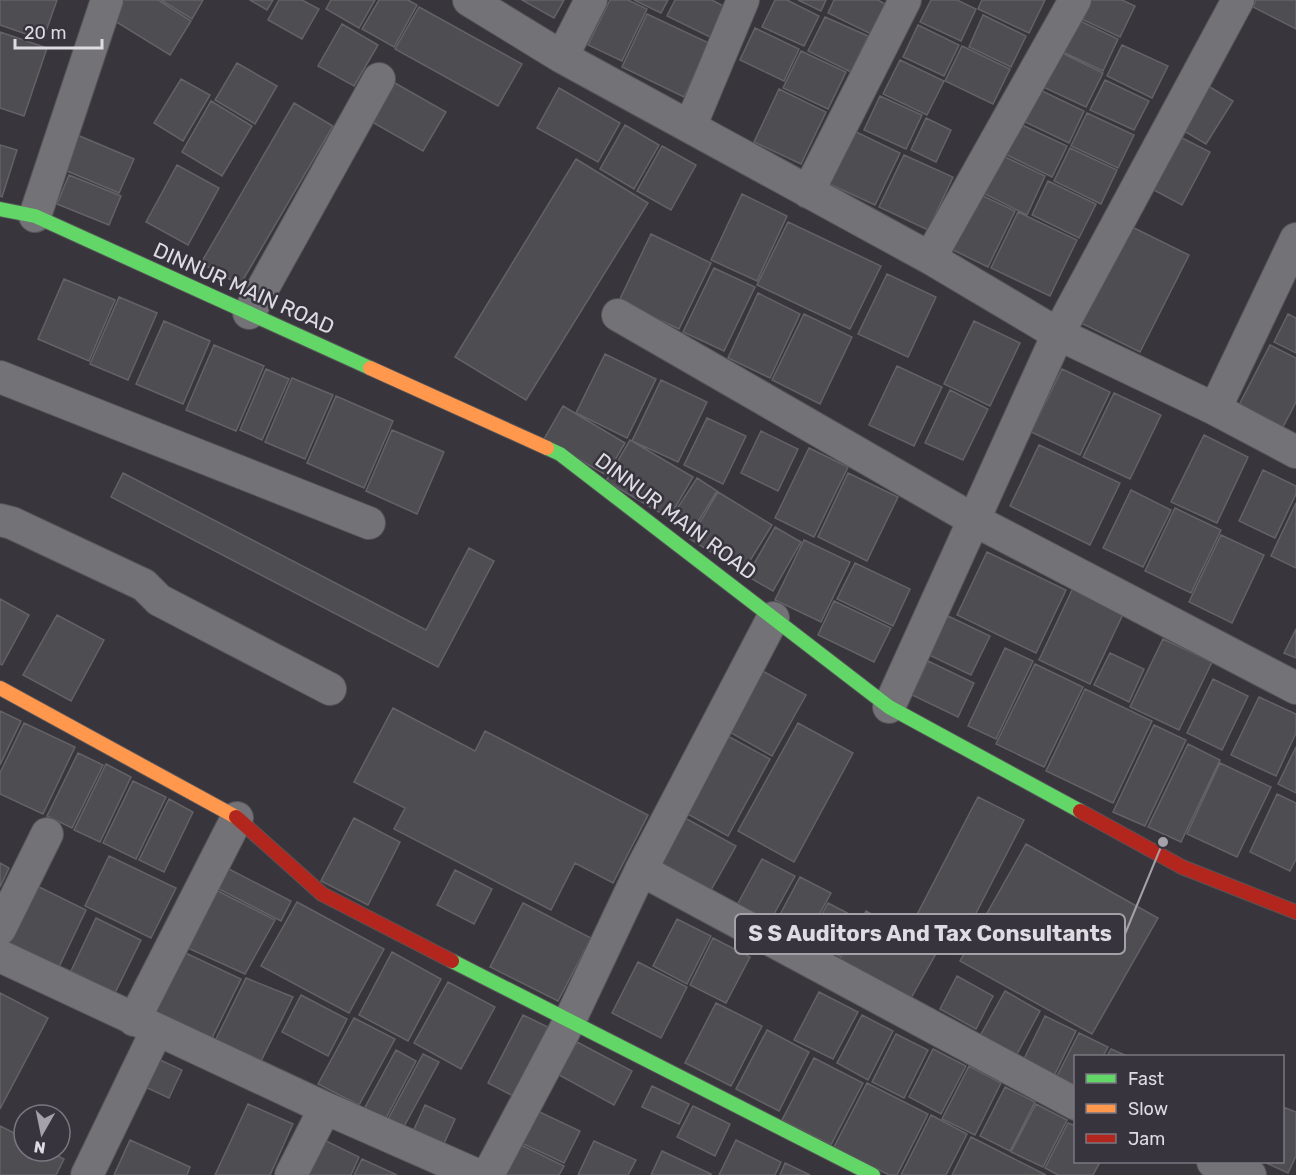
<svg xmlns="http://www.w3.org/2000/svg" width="1296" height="1175" font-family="Rubik,sans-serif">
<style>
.building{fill:#4e4d51;stroke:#636267;stroke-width:1.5}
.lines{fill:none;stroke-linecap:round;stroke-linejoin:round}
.street-casing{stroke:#555458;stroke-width:34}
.fast-casing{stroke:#555458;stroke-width:16}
.slow-casing{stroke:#555458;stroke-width:16}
.jam-casing{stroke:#555458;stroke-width:16}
.street{stroke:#737276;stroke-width:32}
.fast{stroke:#63d668;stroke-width:14}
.slow{stroke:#ff974d;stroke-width:14}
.jam{stroke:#b3261e;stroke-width:14}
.labels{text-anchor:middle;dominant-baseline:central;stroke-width:5;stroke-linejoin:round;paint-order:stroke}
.street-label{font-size:21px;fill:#dedce2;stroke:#37343e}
.leader{fill:none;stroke:#a4a2a8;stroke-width:2}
.callout-dot{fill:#a4a2a8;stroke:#37343e;stroke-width:2}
.callout{fill:#37343e;stroke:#a4a2a8;stroke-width:2}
.callout-label{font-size:22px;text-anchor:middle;font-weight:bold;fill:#dedce2}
</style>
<rect width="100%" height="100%" fill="#38363c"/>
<path class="building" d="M0 0H57L43 40 0 25Z
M122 0H158L191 21 170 55 110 18Z
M161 0H203L192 19Z
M250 0H273L267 10Z
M279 0H302L319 9 302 39 268 20Z
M331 0H375L359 28 326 9Z
M379 0H408L417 5 394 47 362 29Z
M522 0H564L554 18Z
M610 0H628L647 9 622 61 588 45Z
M634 0H668L661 13Z
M675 0H712L729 9 714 39 667 16Z
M775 0H787L819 16 804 46 762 27Z
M798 0H826L821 11Z
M834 0H878L885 4 871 34 828 13Z
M931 0H957L976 9 961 41 920 22Z
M982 0H1045L1029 33 978 9Z
M1083 0H1122L1135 6 1120 37 1075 16Z
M1256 0H1296V29L1253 7Z
M419 7 522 64 498 106 395 49Z
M647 14 709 43 684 97 622 67Z
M983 15 1026 36 1011 67 969 47Z
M825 17 868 36 851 72 808 51Z
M1076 19 1118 39 1103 71 1061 51Z
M342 24 378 45 354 86 318 66Z
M918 25 959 45 944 76 903 57Z
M755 28 799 49 784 81 740 60Z
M0 32 47 48 24 116 0 108Z
M1122 45 1168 66 1152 98 1107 76Z
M962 46 1010 69 993 104 945 81Z
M801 51 846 72 828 109 783 88Z
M1060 52 1103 73 1086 107 1043 87Z
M900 60 944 81 927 115 883 94Z
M237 63 277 86 255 124 215 100Z
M181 79 210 95 183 141 154 123Z
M388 79 446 112 423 151 365 118Z
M1105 80 1149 101 1134 130 1090 110Z
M1205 84 1233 101 1206 144 1179 128Z
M559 88 620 123 598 162 537 128Z
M779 89 826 112 801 164 754 142Z
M1038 89 1084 111 1069 143 1023 121Z
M880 96 922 115 906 149 864 130Z
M211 101 252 126 222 176 182 152Z
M294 103 333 126 240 285 201 263Z
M1087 113 1134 135 1118 168 1071 146Z
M926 118 951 130 936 162 911 150Z
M1020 124 1067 146 1052 177 1005 154Z
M625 125 659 145 634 189 600 169Z
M850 129 900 153 875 205 825 182Z
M75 134 134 159 119 193 60 168Z
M1176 135 1210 152 1182 205 1148 187Z
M0 145 17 150 2 197 0 196Z
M662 146 696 165 671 210 637 191Z
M1070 148 1117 170 1101 204 1054 181Z
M904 155 953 177 928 230 879 207Z
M1001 155 1045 176 1027 215 983 193Z
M576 159 648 203 526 400 455 357Z
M177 165 219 188 188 245 146 222Z
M69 175 121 196 109 225 57 204Z
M1048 181 1096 204 1079 238 1032 215Z
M742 194 787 216 757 281 711 260Z
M979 194 1015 211 988 267 953 250Z
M1018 212 1077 240 1050 296 991 268Z
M788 222 881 266 850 329 757 285Z
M1126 224 1189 255 1140 352 1077 321Z
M651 234 711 263 679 329 619 301Z
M714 268 755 287 724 351 683 332Z
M887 274 936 297 908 357 858 334Z
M64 279 115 300 89 361 38 339Z
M758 293 800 314 770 378 728 358Z
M119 297 157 313 128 380 90 364Z
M804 314 852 337 820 404 772 380Z
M1288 314 1296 318V353L1274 342Z
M164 321 210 341 183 404 136 384Z
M974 321 1020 343 990 406 944 384Z
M214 345 264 366 236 431 186 410Z
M1270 345 1296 358V402L1283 427 1239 405Z
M605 354 656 379 627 438 576 413Z
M897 366 942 387 914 446 869 425Z
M266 369 289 379 262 440 240 430Z
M1062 369 1110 392 1080 455 1031 432Z
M292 378 333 395 305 459 265 442Z
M661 380 707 402 678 462 632 441Z
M950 390 988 409 963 460 925 443Z
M1114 393 1161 415 1130 479 1083 457Z
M336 396 393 421 364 488 307 463Z
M563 406 625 443 606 475 544 439Z
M707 418 746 436 723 484 684 465Z
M392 430 444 452 417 514 366 491Z
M761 431 798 449 778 491 741 473Z
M1204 435 1248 457 1217 523 1171 502Z
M630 440 693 477 669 518 606 481Z
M1039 445 1120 483 1090 545 1010 506Z
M809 448 848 467 814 537 775 518Z
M1263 470 1296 486V494L1275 538 1239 521Z
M123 473 426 630 469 548 494 561 438 667 111 497Z
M848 473 898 497 867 561 818 537Z
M697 478 717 491 694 528 673 515Z
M1131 490 1171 510 1143 567 1103 548Z
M718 492 772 525 743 572 690 539Z
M1296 503V568L1271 556Z
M1175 508 1221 530 1191 593 1145 571Z
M775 527 801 542 773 591 747 576Z
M1221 535 1264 555 1232 623 1189 602Z
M804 540 850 562 821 622 775 600Z
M987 552 1066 590 1036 653 957 615Z
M855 563 910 589 893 626 837 599Z
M1073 588 1124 612 1090 684 1039 660Z
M0 599 29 615 2 665 0 664Z
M834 601 891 628 874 662 818 635Z
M57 615 104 640 71 701 23 675Z
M948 616 990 636 971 675 929 655Z
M1296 629V658L1284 653Z
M1163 639 1212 662 1179 730 1130 707Z
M1005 648 1033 661 996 739 968 726Z
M1110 653 1144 669 1129 702 1094 685Z
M928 661 974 683 958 717 912 695Z
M1035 664 1083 687 1044 767 996 744Z
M759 669 806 695 772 756 726 730Z
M1213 679 1248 696 1222 750 1187 733Z
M1085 689 1152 721 1113 803 1046 771Z
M1259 697 1296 714V733L1276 776 1231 755Z
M393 708 475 751 485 731 648 815 613 883 575 863 551 910 394 829 405 808 354 782Z
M0 711 21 721 0 765Z
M24 723 75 747 43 814 0 794V773Z
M798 723 853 753 794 862 738 831Z
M1154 725 1186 740 1145 826 1113 812Z
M724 734 770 759 728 836 682 811Z
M1188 744 1220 760 1181 842 1148 827Z
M1296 747V793L1278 784Z
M78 753 103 765 72 828 47 816Z
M1220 763 1271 787 1237 857 1187 834Z
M106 764 131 777 100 842 74 830Z
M133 781 166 797 136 859 103 843Z
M1277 794 1296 803V859L1290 871 1250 852Z
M978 797 1024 820 955 954 909 930Z
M169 799 193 812 164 872 139 860Z
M354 818 400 842 368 905 321 881Z
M685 818 736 846 711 890 661 863Z
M1026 844 1158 918 1092 1034 960 961Z
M109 856 176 888 151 938 85 906Z
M762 859 795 876 769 923 737 905Z
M0 863 9 868 0 887Z
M225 867 291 901 281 921 215 887Z
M455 870 492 889 474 924 437 905Z
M800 877 831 893 805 940 775 924Z
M27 881 86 910 58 969 0 941Z
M210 887 275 920 245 974 181 945Z
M297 902 384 949 349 1013 261 966Z
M523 903 591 938 558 1001 490 967Z
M828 903 859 919 839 956 808 940Z
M866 911 938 950 910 1000 838 962Z
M96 918 141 940 115 993 71 971Z
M677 919 711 936 687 984 653 966Z
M713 938 750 957 726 1003 690 985Z
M175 948 241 979 211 1040 146 1008Z
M392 952 441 979 408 1041 359 1015Z
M638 962 687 987 661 1038 612 1013Z
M957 976 993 996 976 1029 940 1009Z
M246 978 293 997 260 1063 215 1041Z
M448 982 495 1007 461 1069 414 1043Z
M1005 991 1040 1011 1016 1056 980 1036Z
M819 992 858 1012 833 1059 794 1040Z
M0 993 48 1018 0 1109Z
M301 995 347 1019 328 1056 282 1032Z
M716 1003 762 1026 731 1086 685 1063Z
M523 1015 548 1027 513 1096 488 1083Z
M862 1015 893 1031 868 1080 837 1063Z
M1045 1016 1076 1031 1054 1076 1023 1061Z
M354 1018 395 1039 359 1105 318 1084Z
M767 1030 809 1052 779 1111 736 1089Z
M1079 1033 1108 1047 1103 1056H1076V1092L1054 1082Z
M896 1034 928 1050 904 1098 872 1082Z
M577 1042 632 1071 614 1105 559 1075Z
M933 1049 966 1066 941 1114 909 1097Z
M1111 1049 1127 1056H1107Z
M396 1050 416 1061 384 1122 363 1111Z
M423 1054 439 1062 401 1132 386 1123Z
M814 1058 863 1083 831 1145 782 1120Z
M158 1059 182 1070 169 1098 145 1087Z
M969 1066 1001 1083 975 1135 942 1119Z
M867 1083 928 1114 897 1175H889L834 1147Z
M652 1086 689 1104 679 1124 642 1107Z
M1005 1087 1035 1102 1010 1151 980 1136Z
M248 1104 293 1124 270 1175H215Z
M1036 1104 1067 1120 1043 1167 1011 1152Z
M425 1105 455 1119 441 1150 411 1136Z
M693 1106 730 1124 715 1156 677 1137Z
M529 1107 580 1131 564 1163 513 1139Z
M1283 1107 1296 1112V1156L1288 1173 1264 1162H1282Z
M931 1115 967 1134 946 1175H901Z
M1068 1123 1076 1126V1162H1100L1093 1175H1058L1045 1168Z
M0 1126 24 1138V1151H48L64 1159 56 1175H0Z
M971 1137 1046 1175H952Z
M322 1139 359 1157 351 1175H305Z
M130 1140 190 1167 187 1175H114Z
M736 1140 781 1162 775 1175H719Z
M594 1141 636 1160 628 1175H578Z
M515 1142 564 1166 559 1175H500Z
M662 1151 711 1174V1175H651Z
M362 1159 397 1175H354Z
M785 1163 810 1175H780Z"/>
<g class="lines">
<g class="street-casing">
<path id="street" d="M469 0 562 57 930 258 1058 334 1215 409 1296 452
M562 57 591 0
M690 127 743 0
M808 192 905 0
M35 216 107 0
M930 258 1075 0
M249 313 379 79
M618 315 974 520 1296 688
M0 377 369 523
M1215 409 1296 239
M0 520 12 523 144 585 159 600 330 689
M889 707 1058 334 1238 0
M641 870 1076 1104
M0 929 47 834
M0 956 325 1108 477 1175
M134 1020 237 818
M1213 1162 1250 1175
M87 1175 157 1030
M291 1175 325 1108
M488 1175 569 1022 641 870 773 618"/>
</g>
<g class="fast-casing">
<path id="fast" d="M0 209 35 216 370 368
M547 448 560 454 889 707 1080 811
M452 961 873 1175"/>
</g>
<g class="slow-casing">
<path id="slow" d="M370 368 547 448
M0 688 236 817"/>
</g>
<g class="jam-casing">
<path id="jam" d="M1080 811 1182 867 1296 912
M236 817 322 894 452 961"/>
</g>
<use href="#street" class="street"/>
<use href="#fast" class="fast"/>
<use href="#slow" class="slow"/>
<use href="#jam" class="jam"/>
</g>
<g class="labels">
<g class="street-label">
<text transform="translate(244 288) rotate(24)">DINNUR MAIN ROAD</text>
<text transform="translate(676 516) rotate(37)">DINNUR MAIN ROAD</text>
</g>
</g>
<path class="leader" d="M1163 842L1125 934"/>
<circle class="callout-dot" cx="1163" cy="842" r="6"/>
<rect class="callout" x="735" y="914" width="390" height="40" rx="6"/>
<g class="callout-label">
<text x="930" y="941">S S Auditors And Tax Consultants</text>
</g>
<rect x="1074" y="1055" width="210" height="108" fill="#37343e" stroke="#7a7780" stroke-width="1.5"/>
<rect x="1086" y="1074" width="30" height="9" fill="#63d668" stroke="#7a7780" stroke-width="1.5"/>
<text x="1128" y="1085" font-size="18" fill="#dedce2">Fast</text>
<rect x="1086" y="1104" width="30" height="9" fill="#ff974d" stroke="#7a7780" stroke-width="1.5"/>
<text x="1128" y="1115" font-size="18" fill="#dedce2">Slow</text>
<rect x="1086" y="1134" width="30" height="9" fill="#b3261e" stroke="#7a7780" stroke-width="1.5"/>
<text x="1128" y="1145" font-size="18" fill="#dedce2">Jam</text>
<g transform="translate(42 1133) rotate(189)"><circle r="28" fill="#37343e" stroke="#7a7780" stroke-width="1.5"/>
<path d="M0-4.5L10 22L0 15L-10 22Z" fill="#a4a2a8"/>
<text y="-9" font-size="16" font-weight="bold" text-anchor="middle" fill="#dedce2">N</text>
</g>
<path d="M15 39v9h87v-9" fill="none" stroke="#dedce2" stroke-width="3"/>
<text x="24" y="39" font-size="18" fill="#dedce2" stroke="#37343e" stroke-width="4.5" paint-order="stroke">20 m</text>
</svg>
